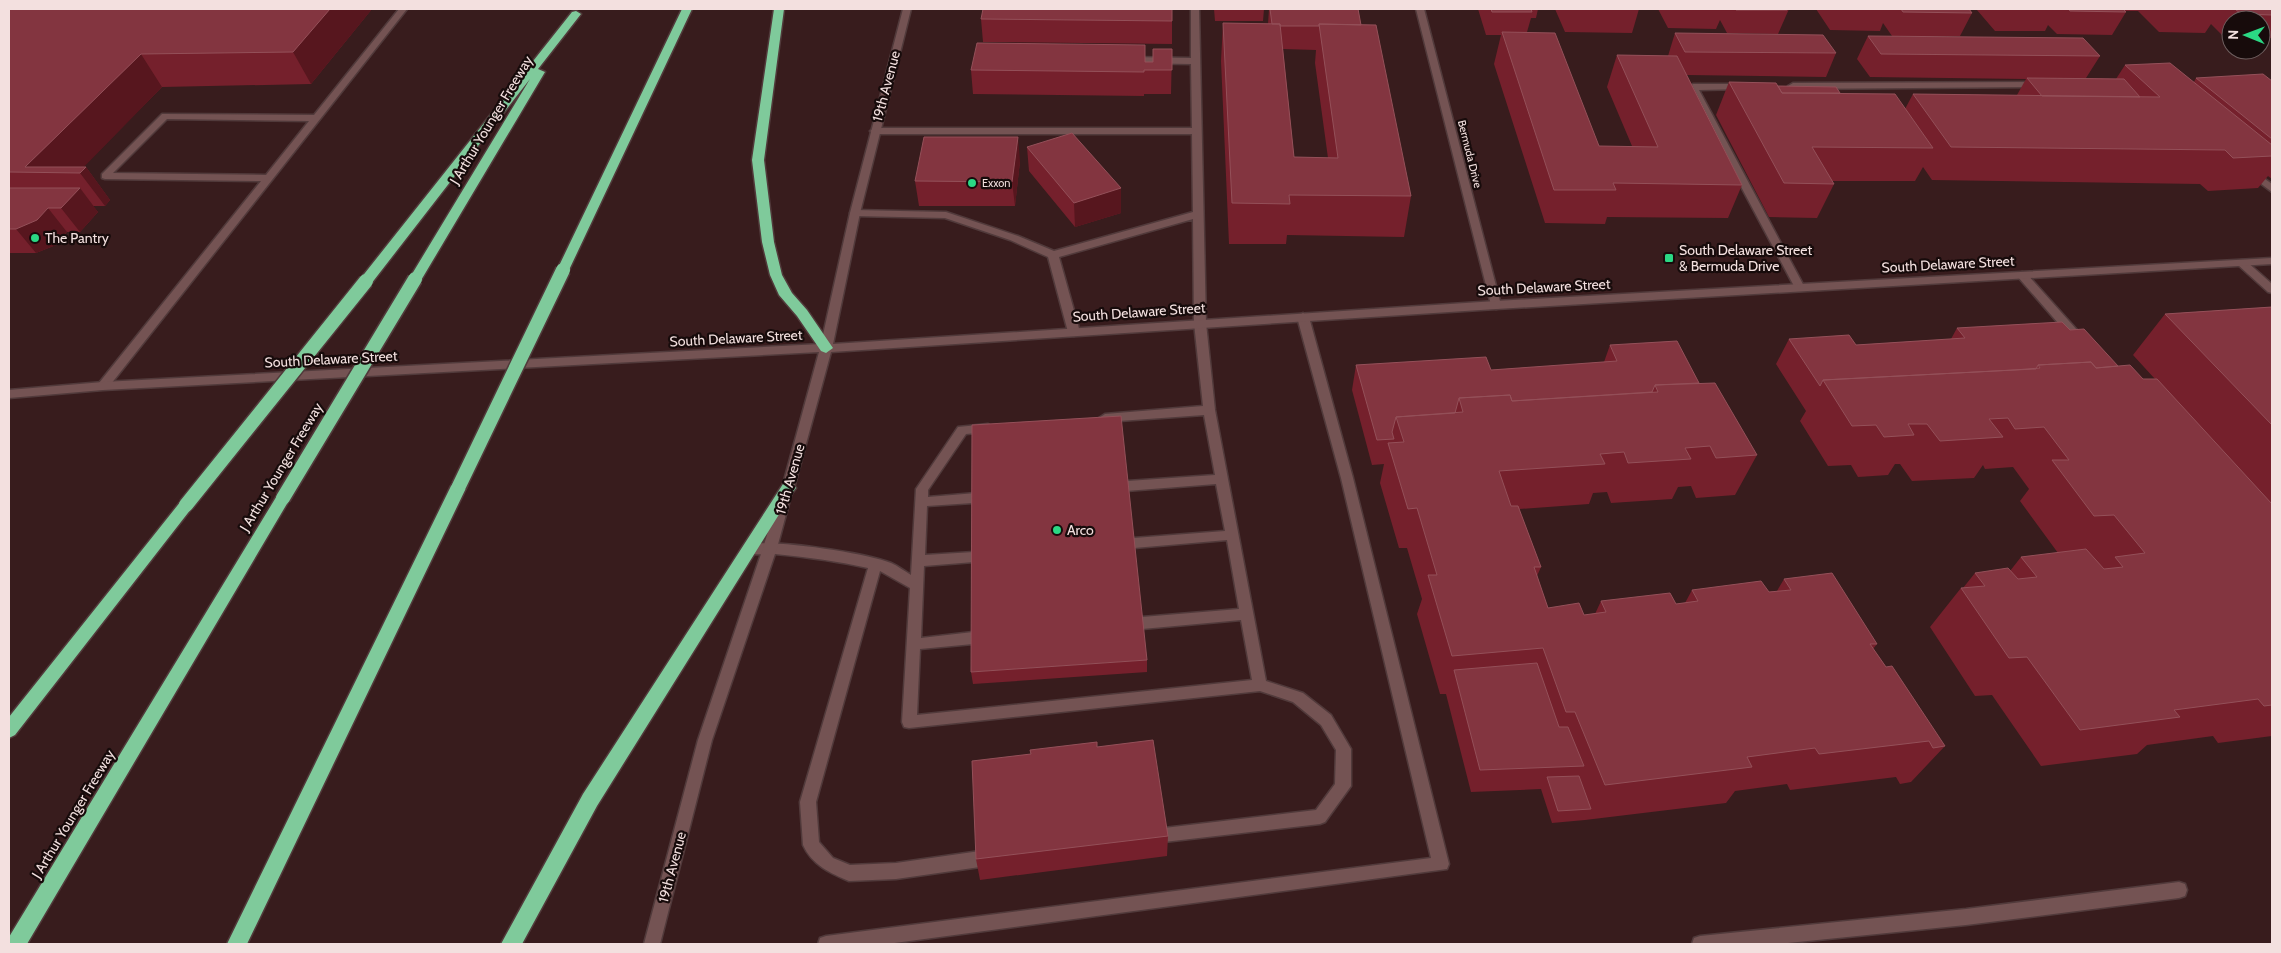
<svg xmlns="http://www.w3.org/2000/svg" width="2281" height="953" font-family="Cabin,sans-serif">
<style>
.lines{fill:none;stroke-linecap:round;stroke-linejoin:round}
.lane-casing{stroke:#513a3b;stroke-width:3}
.street-casing{stroke:#513a3b;stroke-width:3}
.secondary-casing{stroke:#513a3b;stroke-width:3}
.highway-casing{stroke:#513a3b;stroke-width:3}
.lane{fill:#745353;fill-rule:evenodd}
.street{fill:#745353;fill-rule:evenodd}
.secondary{fill:#745353;fill-rule:evenodd}
.highway{fill:#7fca9b;fill-rule:evenodd}
.highway-bridge-casing{stroke:#513a3b;stroke-width:17;stroke-linecap:butt}
.highway-bridge{stroke:#7fca9b;stroke-width:14}
.wall{fill:#75202c;fill-rule:evenodd}
.shaded-wall{fill:#57161e}
.building{fill:#833540;stroke:#945059}
.poi-dot{fill:#2bd884;stroke:#170b0b;stroke-width:2}
.labels{text-anchor:middle;dominant-baseline:central;stroke-width:4.5;stroke-linejoin:round;paint-order:stroke}
.far-street-label{font-size:11px;fill:#f3e0df;stroke:#170b0b}
.far-poi-label{font-size:11px;fill:#f3e0df;stroke:#170b0b;text-anchor:start}
.street-label{font-size:14px;fill:#f3e0df;stroke:#170b0b}
.poi-label{font-size:14px;fill:#f3e0df;stroke:#170b0b;text-anchor:start}
</style>
<rect width="100%" height="100%" fill="#381c1d"/>
<g class="lines">
<g class="lane-casing">
<path id="lane" d="M399 9H407L107 389H99L97 386 99 383 261 181 105 179 102 178V174L162 114 314 115ZM167 119 309 121 266 175 113 173Z
M1191 9H1199L1206 323 1215 410 1266 681 1303 693 1331 715 1351 749V786L1325 822 1320 824 1164 842 1158 840 1156 835 1158 830 1164 828 1316 810 1335 784 1336 750 1321 725 1293 702 1260 691 909 728 904 727 902 722 910 588 880 571 816 802 819 842 833 858 850 865 896 863 980 851 986 854 988 859 986 864 980 867 896 879 849 881C830 873 812 865 803 845L800 802 868 568C837 561 806 557 775 554 765 553 754 556 744 553L742 549 744 545C768 538 867 553 891 563 898 566 904 571 911 575L916 489 958 427 988 424 994 428 988 432 966 434 928 490V497L988 492 992 494 994 497 992 500 988 502 927 506 925 555 974 552 979 553 981 557 979 561 974 562 924 566 921 638 973 632 978 634 980 638 978 642 973 644 920 649 917 715 1252 680 1241 620 1142 629 1137 627 1135 623 1137 619 1142 617 1239 609 1227 540 1134 548 1129 547 1127 543 1129 539 1134 538 1225 531 1216 484 1113 492 1109 490 1107 487 1109 484 1113 482 1215 475 1204 415 1105 422 1099 418 1105 414 1203 406 1194 323 1193 219 1059 257 1080 332 1074 336 1068 332 1048 257 1010 240 945 218 855 216 850 213 855 210 946 212 1018 236 1054 251 1193 212 1192 134H875L870 131 875 128H1192L1191 64 1128 63 1124 60 1128 57 1191 58Z
M2038 82 2041 83V87L1793 89 1788 86 1793 83Z
M1743 84 1748 87 1746 89 1699 90 1805 288 1804 290 1800 291 1795 288 1688 87 1693 84Z
M2251 169 2272 184V192L2248 174V170Z
M2242 260 2246 261 2272 284V293L2268 292 2238 265V261Z
M2022 272 2026 273 2086 340 2088 343 2086 346H2078L2018 277 2017 275Z
M1303 313 1309 317 1353 478 1449 864 1447 869 887 944H818L820 938 826 936 1431 858 1341 478 1297 317Z
M2179 882 2185 884 2187 890 2185 896 2179 898 1966 925 1778 944H1692L1694 938 1700 936 1966 909Z"/>
</g>
<g class="street-casing">
<path id="street" d="M1416 9H1424L1501 305 1500 308 1496 309 1491 305Z
M785 491 789 493 791 496 777 548 712 740 660 944H644L698 740 763 548 779 496 781 493Z"/>
</g>
<g class="secondary-casing">
<path id="secondary" d="M903 9H911L860 213 833 344 1496 301 2272 258V264L1496 309 831 352 794 488 792 491H784L782 488 819 352 103 390 9 398V390L103 382 821 344 850 213Z"/>
</g>
<g class="highway-casing">
<path id="highway" d="M682 9H692L569 270 563 274 558 273 557 270Z
M774 9H784L764 160 774 242 782 275 792 293 807 310 833 348 826 353 821 351 797 316 779 295 770 275 762 242 752 160Z
M576 11 581 14 538 69 545 72 420 282 415 283 409 279 530 79 371 284H361L360 281 361 278 572 12Z
M459 480 464 482 467 486 247 944H227L451 486 454 482Z
M788 482 793 484 796 488 793 492 597 806 522 944H501L583 794 783 484Z
M283 492 288 494 291 498 288 502 27 944H9V937L278 494Z
M186 499 191 501 194 505 191 509 15 735 9 738V717L181 501Z"/>
</g>
<use href="#lane" class="lane"/>
<use href="#street" class="street"/>
<use href="#secondary" class="secondary"/>
<use href="#highway" class="highway"/>
<g class="highway-bridge-casing">
<path id="highway-bridge" d="M459 486 563 270
M283 498 415 279
M186 505 366 281"/>
</g>
<use href="#highway-bridge" class="highway-bridge"/>
</g>
<path class="wall" d="M9 9H372L311 84 162 87 83 167H86L110 200 105 206H93L98 212 80 232H67L56 245 36 253H9Z
M1172 9V44L983 42 981 19Z
M1214 9H1264L1263 21H1215Z
M1269 9H1358L1361 25 1411 196 1404 237 1287 235 1286 244H1229L1221 61 1223 23 1268 24ZM1283 49 1316 50 1315 63 1328 158 1294 157Z
M1478 9H1538L1536 18H1531L1527 32 1599 146H1632L1607 87 1617 55 1668 56 1675 33 1836 53 1826 77 1687 75 1742 185 1728 218 1607 217 1605 224 1545 223 1494 64 1501 35H1486Z
M1555 9H1639L1632 33 1565 32Z
M1658 9H1789L1778 34 1727 33 1720 20 1716 29 1668 28Z
M1795 9H2272V38H2261V20H2231V38H2225L2211 24 2205 33 2159 32 2138 11H2126V12L2112 35 2057 34 2048 25 2045 31H1995L1977 10H1970L1972 13 1960 36H1892L1883 23 1880 31 1830 30 1816 9Z
M1868 36 2100 56 2086 78 2116 79 2125 65 2194 82 2196 78 2272 81V179L2268 176 2258 188 2208 191 2200 184 1932 180 1923 167 1915 181H1831L1834 184 1817 218 1769 217 1716 115 1729 82 1778 86 1840 93 1905 109 1913 94 2017 95 2026 79 1870 77 1857 59Z
M1145 45V62H1153L1172 49 1171 94H1144V96L973 94 971 70Z
M1027 147 1121 213 1075 227 1029 171Z
M1020 161 1015 206H919L915 181Z
M2272 307V736L2218 743 2213 736 2147 745 2137 754 2041 766 1992 695 1975 696 1930 627 1961 588H1963L1975 573 2010 571 2021 557 2058 553 2020 501 2029 489 2013 467 1985 469 1983 465 1974 478 1912 481 1900 464H1895L1888 475 1858 477 1851 465 1828 466 1800 421 1806 411 1776 364 1789 339 1856 345 1951 339 1957 328 2070 330 2118 366 2143 379H2155L2133 355 2165 314Z
M1610 345 1699 383 1757 455 1735 495 1696 498 1691 486 1678 487 1672 499 1611 503 1607 492 1593 493 1589 504 1519 509 1541 567 1537 576 1548 608 1584 615 1595 614 1601 601 1676 604 1685 603 1692 590 1769 592 1777 591 1784 579 1877 644 1873 649 1886 667 1945 746 1911 782 1900 784 1896 777 1790 790 1787 784 1735 791 1726 803 1585 820 1552 823 1541 789 1471 792 1446 694H1440L1417 614 1422 599 1407 548H1399L1380 483 1384 464 1372 465 1352 390 1356 365 1491 370 1604 362Z
M1147 660V672L973 684 971 672Z
M1097 747 1168 836 1167 856 980 880 976 859Z"/>
<path class="shaded-wall" d="M330 9H372L311 84 293 52Z
M141 54 162 87 78 173 25 167Z
M1018 137 1020 161 1015 206 1012 182Z
M86 167 110 200 105 206 80 173Z
M80 188 98 212 80 232 61 208Z
M1121 188V213L1075 227 1074 203Z
M48 208 67 232 56 245 36 253 16 229Z"/>
<path class="building" d="M9 9H330L293 52 141 54 25 167H86L80 173 9 172Z
M983 9H1172V21L981 19Z
M1270 9H1358L1361 25 1319 24V26H1280V24H1272Z
M1491 9H1531L1532 12H1492Z
M1735 9H1786L1787 10H1736Z
M1901 9H1969L1972 13 1903 12Z
M2068 9H2123L2126 12 2070 11Z
M2235 9H2272V15L2241 14Z
M1223 23 1280 24 1294 157 1338 158 1319 24 1376 25 1411 196 1289 195 1290 204 1232 203Z
M1502 32 1555 33 1599 146 1658 147 1617 55 1677 56 1742 185 1613 183 1616 190H1554Z
M1675 33 1823 35 1836 53 1685 52Z
M1868 36 2083 38 2100 56 1881 54Z
M977 43 1145 45V62H1153V49H1172V70H1144V72L971 70Z
M2170 63 2272 145V156L2233 158 2225 150 1951 147 1913 94 2160 97 2125 65Z
M2263 74 2272 81V139L2196 78Z
M2027 78 2124 79 2140 97 2042 96Z
M1729 82 1776 83 1782 93 1895 94 1933 148 1812 147 1834 184 1784 183Z
M1778 86 1836 87 1840 93H1782Z
M1072 133 1121 188 1074 203 1027 147Z
M924 137H1018L1012 182 915 181Z
M9 188H80L61 208H48L37 220 16 229H9Z
M2272 307V425L2165 314Z
M2062 322 2070 330 2084 329 2118 366 2096 368 2091 362 2038 365 2036 369 2014 370 1823 380 1820 386 1789 339 1849 335 1856 345 1965 338 1957 328Z
M1677 341 1699 383 1655 385 1652 392 1512 401 1510 395 1459 398 1455 413 1396 417 1392 432 1394 439 1377 440 1356 365 1486 357 1491 370 1617 361 1610 345Z
M2091 362 2096 368 2130 365 2143 379H2157L2272 504V705L2264 706 2258 699 2174 710 2180 717 2080 730 2027 657 2009 658 1961 588 1985 586 1975 573 2008 568 2018 579 2037 577 2021 557 2086 549 2104 569 2123 567 2115 557 2145 553 2114 515 2094 516 2052 460H2069L2044 427 2015 429 2008 418 1989 419 2003 437 1940 441 1927 424H1908L1914 435 1884 437 1876 425 1852 426 1823 380 2014 370 2040 368 2038 365Z
M1715 383 1757 455 1716 458 1710 446 1685 448 1691 459 1628 463 1624 452 1600 454 1605 464 1499 471 1511 506H1518L1541 567H1534L1548 608 1579 603 1584 615 1606 612 1601 601 1670 593 1676 604 1698 601 1692 590 1761 581 1769 592 1791 590 1784 579 1832 573 1877 644H1870L1886 667 1892 666 1945 746 1933 748 1929 741 1819 754 1815 748 1747 757 1752 767 1605 785 1575 712H1566L1543 648 1452 656 1428 575H1437L1417 508 1408 509 1388 443 1404 442 1396 417 1463 412 1459 398 1510 395 1512 401 1658 392 1655 385Z
M1121 416 1147 660 971 672 972 425Z
M1537 663 1559 727H1568L1584 766 1480 770 1454 670Z
M1153 740 1168 836 976 859 972 761 1031 754 1030 750 1097 742V747Z
M1579 776 1591 809 1558 811 1547 777Z"/>
<g class="poi-dot">
<circle cx="972" cy="183" r="5"/>
<circle cx="35" cy="238" r="5"/>
<rect x="1664" y="253" width="10" height="10" rx="2.5"/>
<circle cx="1057" cy="530" r="5"/>
</g>
<g class="labels">
<g class="far-street-label">
<text transform="translate(1470 154) rotate(76)">Bermuda Drive</text>
</g>
<g class="far-poi-label">
<text x="982" y="183">Exxon</text>
</g>
<g class="street-label">
<text transform="translate(886 86) rotate(-75)">19th Avenue</text>
<text transform="translate(491 120) rotate(-59)">J Arthur Younger Freeway</text>
<text transform="translate(1948 264) rotate(-3)">South Delaware Street</text>
<text transform="translate(1544 287) rotate(-3)">South Delaware Street</text>
<text transform="translate(1139 312) rotate(-4)">South Delaware Street</text>
<text transform="translate(736 338) rotate(-3)">South Delaware Street</text>
<text transform="translate(331 359) rotate(-3)">South Delaware Street</text>
<text transform="translate(281 467) rotate(-59)">J Arthur Younger Freeway</text>
<text transform="translate(790 479) rotate(-74)">19th Avenue</text>
<text transform="translate(73 814) rotate(-59)">J Arthur Younger Freeway</text>
<text transform="translate(672 867) rotate(-75)">19th Avenue</text>
</g>
<g class="poi-label">
<text x="45" y="238">The Pantry</text>
<text x="1679" y="250">South Delaware Street<tspan x="1679" dy="16">&amp; Bermuda Drive</tspan></text>
<text x="1067" y="530">Arco</text>
</g>
</g>
<rect width="2281" height="953" fill="none" stroke="#f3e0df" stroke-width="20"/>
<g transform="translate(2246 35) rotate(271)"><circle r="24" fill="#170b0b" stroke="#6f6060"/>
<path d="M0-4L9 19L0 12L-9 19Z" fill="#2bd884"/>
<text y="-8" font-size="14" font-weight="bold" text-anchor="middle" fill="#f3e0df">N</text>
</g>
</svg>
